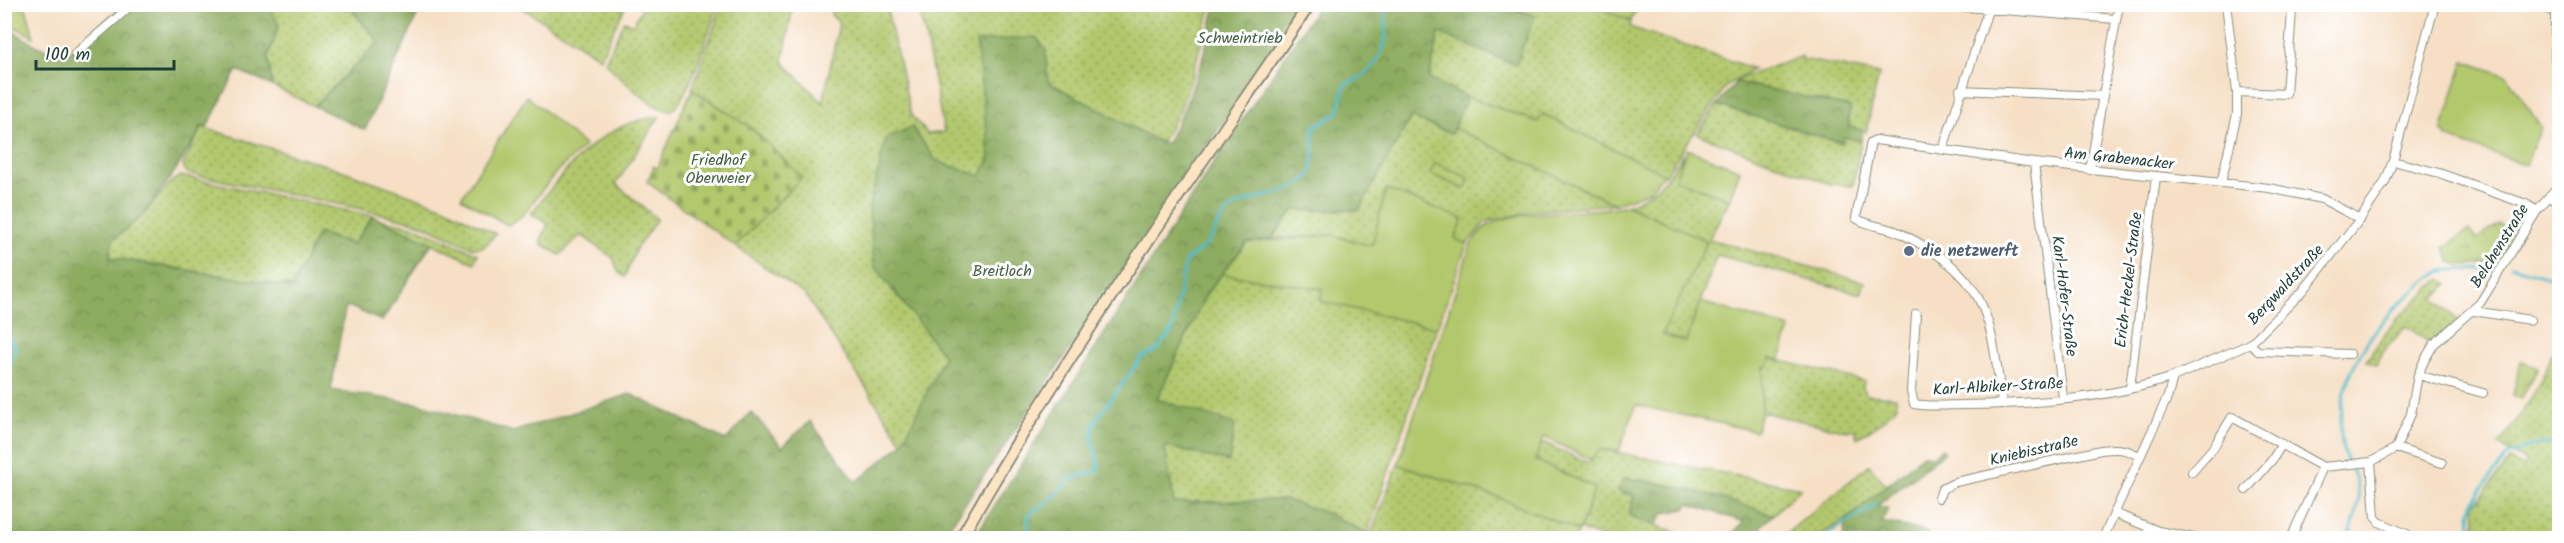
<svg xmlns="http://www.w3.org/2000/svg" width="2564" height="543" font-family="Kalam,sans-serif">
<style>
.grass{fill:url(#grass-dots);stroke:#688250;stroke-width:1.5}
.forest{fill:url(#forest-crowns);stroke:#56744a;stroke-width:1.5}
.cemetery{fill:url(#cemetery-stones);stroke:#688250;stroke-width:1.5}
.park{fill:url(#park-crowns);stroke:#688250;stroke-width:1.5}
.garden{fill:#b2c86d;stroke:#688250;stroke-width:1.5}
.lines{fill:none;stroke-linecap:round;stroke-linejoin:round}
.stream{stroke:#50bcca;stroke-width:3}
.street-casing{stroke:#8a8e7c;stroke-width:10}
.secondary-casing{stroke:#8a8e7c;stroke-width:14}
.street{stroke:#fff;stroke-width:8}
.secondary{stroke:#fde5c4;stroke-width:10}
.service-dot{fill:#5c6f8a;stroke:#fff;stroke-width:2}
.labels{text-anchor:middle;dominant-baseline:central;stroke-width:6;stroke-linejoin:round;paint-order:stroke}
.park-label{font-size:16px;fill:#446042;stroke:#fff}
.street-label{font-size:16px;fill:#1f3d34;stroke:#fff}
.service-label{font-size:16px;font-weight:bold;fill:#4e5e75;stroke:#fff;text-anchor:start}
</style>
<defs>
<pattern id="grass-dots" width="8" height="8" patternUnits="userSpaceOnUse" patternTransform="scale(1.5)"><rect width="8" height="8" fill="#b2c86d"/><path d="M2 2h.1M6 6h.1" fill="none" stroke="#90a45a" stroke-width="1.8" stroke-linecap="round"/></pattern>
<pattern id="forest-crowns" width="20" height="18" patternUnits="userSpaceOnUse" patternTransform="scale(1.5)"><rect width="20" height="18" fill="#8dac60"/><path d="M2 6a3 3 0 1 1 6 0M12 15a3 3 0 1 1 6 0" fill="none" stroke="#738d50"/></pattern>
<pattern id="cemetery-stones" width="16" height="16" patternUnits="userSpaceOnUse" patternTransform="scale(1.5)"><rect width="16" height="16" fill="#b2c86d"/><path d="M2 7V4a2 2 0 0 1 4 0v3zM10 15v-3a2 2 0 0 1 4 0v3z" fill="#90a45a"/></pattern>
<pattern id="park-crowns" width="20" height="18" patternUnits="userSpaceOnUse" patternTransform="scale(1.5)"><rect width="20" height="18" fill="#b2c86d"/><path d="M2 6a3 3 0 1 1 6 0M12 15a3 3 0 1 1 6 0" fill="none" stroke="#90a45a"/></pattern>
</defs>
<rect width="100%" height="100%" fill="#fff"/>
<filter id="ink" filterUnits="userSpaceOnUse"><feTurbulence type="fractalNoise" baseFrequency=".0167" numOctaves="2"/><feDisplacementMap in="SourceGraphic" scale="12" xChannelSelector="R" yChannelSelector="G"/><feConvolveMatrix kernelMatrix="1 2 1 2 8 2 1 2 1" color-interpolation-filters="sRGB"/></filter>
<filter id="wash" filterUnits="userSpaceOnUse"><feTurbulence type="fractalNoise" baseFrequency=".008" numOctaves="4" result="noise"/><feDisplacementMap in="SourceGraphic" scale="24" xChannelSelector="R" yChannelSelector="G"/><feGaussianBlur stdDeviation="1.35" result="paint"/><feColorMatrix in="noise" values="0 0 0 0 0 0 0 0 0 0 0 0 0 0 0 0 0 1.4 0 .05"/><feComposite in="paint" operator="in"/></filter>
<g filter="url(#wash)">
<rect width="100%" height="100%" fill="#f6dfc5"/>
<path class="grass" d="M1002 4 1211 5 1193 74 1180 110 1161 143 1047 82 1045 49 977 42 990 158 981 176 936 161 912 127 874 265 944 356 903 444 805 295 735 246 801 177 751 128 692 89 722 5H793L783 62 823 103 839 23 831 15 832 5H886L911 115 928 134 944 132 926 38 917 5H971L973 13Z
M1503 4 1592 5 1631 21 1630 27 1754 69 1727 85 1665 175 1543 114 1538 122 1467 97 1429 79 1439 33 1535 16Z
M269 5H358L353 12 379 41 314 106 272 86 268 57 279 25Z
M518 5H626L600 58Z
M643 5H718C710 27 689 99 672 110 653 113 618 75 605 62L624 21 633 25Z
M1802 56V59L1879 74 1866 132 1848 126 1850 107 1736 82 1744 77Z
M1717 105 1841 143 1844 136 1861 141 1853 186 1830 184 1697 134Z
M659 117 616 184 657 219 636 249 625 277 619 273 613 258 581 235 560 255 540 243 548 223 531 214C564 171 601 121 659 117Z
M1411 117 1451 134 1454 128 1615 204 1535 211 1485 222 1467 244 1455 239 1463 219 1372 246 1332 235 1272 239 1293 210H1359Z
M202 127 335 168 444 207 496 234 484 247 473 248 419 223 348 206 190 174 184 170 183 164Z
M1683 154 1676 180 1730 199 1709 239 1865 282 1861 294 1717 255 1686 342 1661 335 1707 241 1627 205C1658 192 1665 182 1683 154Z
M181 176 373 216 353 244 318 233 293 287 109 257 113 240 143 215 172 181Z
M379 219 416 227 478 254 474 263Z
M1222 274 1323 289 1320 301 1437 328 1367 535 1285 500 1174 503 1157 399 1206 294Z
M2441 279 2448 284 2434 299 2458 320 2430 343 2406 326 2384 351 2376 365 2366 361 2396 319Z
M2559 336V538H2476L2474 506 2510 460 2522 467 2526 461 2498 445C2527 408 2544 381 2559 336Z
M1770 358 1864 381 1863 387 1867 395 1896 397 1897 406 1878 425 1857 438 1855 429 1847 431 1761 412 1763 365Z
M1542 442 1588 463 1600 449 1801 488 1773 515C1723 498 1676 484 1624 478L1634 496 1629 515 1690 538H1602L1580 529 1595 488 1535 460Z
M1398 464 1500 498 1579 531 1576 538H1376L1370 536Z
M1869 465 1887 486 1846 520 1815 538H1781Z"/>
<path class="forest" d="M1503 4 1535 16 1516 65 1439 33 1429 79 1467 97 1451 134 1411 117 1359 210H1293L1272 239 1246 243 1206 294 1157 399 1235 424 1229 462 1165 446 1174 503 1285 500 1327 513 1376 538H974L1207 173 1319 5Z
M124 5H269L279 25 268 57 272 86 237 70 207 127H202L175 171 143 215 113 240 109 258 292 287 318 233 353 244 373 216 432 243 382 321 348 306 345 309 331 390 420 404 513 432 630 394 726 440 751 412 782 447 810 421 856 482 902 444 944 356 874 265 869 208 886 138 912 127 936 161 981 176 990 158 976 42 1036 37 1045 49 1048 82 1161 143H1167L1185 107 1201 64 1216 5H1302L942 538H5V7L9 6 12 31 39 47 65 55Z
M358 5H422L365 130 314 106 379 42 353 11Z
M1736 82 1850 107 1848 126 1862 130 1861 141 1844 137 1842 143 1717 105Z
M1941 449 1945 452 1877 506 1888 508 1882 522 1929 532 1928 538H1843L1846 520 1923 455 1933 456Z
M1624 478C1676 484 1723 498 1773 515L1760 527 1765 532 1760 538H1728L1744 522 1690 504 1685 509 1664 513 1656 526 1629 515 1634 496 1618 491Z"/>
<path class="cemetery" d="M692 89 751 128 802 177 735 246 647 182 654 166 657 169Z"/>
<path class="park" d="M2499 224 2518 238 2500 263 2459 265 2450 261 2445 247 2469 230 2476 240Z
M2521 362 2538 367 2521 399 2513 395Z"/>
<path class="garden" d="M8 5H25L34 37 13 26Z
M1592 5H1638L1631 21Z
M2464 61 2507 76 2541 127 2526 165 2446 137 2447 133 2441 131Z
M527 96 585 146 557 171 523 215 508 225 461 198Z
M1467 97 1538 122 1542 114 1664 174 1649 191 1615 204 1454 128Z
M1687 149 1740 170 1730 199 1675 179Z
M1435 163 1469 178 1465 189 1430 174Z
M1386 189 1463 219 1455 239 1467 244 1437 328 1320 301 1323 289 1222 274 1247 243 1332 235 1372 246Z
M1627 205 1707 241 1662 335 1686 342 1700 302 1790 328 1780 360 1770 358 1768 367 1763 366 1761 412 1756 431 1636 405 1619 451 1600 449 1591 460 1544 437 1535 460 1595 488 1579 531 1500 498 1398 464 1471 244C1476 237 1480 230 1487 226 1525 206 1585 216 1627 205Z"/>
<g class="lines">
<path class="stream" d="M2511 266 2560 280
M4 328 16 348 4 383
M1029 538 1028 515 1051 499 1071 478 1097 472 1099 465 1092 441 1095 421 1142 357 1157 350 1172 331 1186 260C1192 256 1200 251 1205 246 1216 235 1215 221 1232 208 1250 195 1302 195 1311 172 1317 157 1311 141 1315 126L1338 113 1345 84C1384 71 1390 41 1384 4
M1821 538 1876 505
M2347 538C2357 517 2364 494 2353 472 2348 462 2343 455 2342 443 2334 382 2369 328 2414 291 2422 284 2430 276 2440 272 2450 268 2478 270 2490 269
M2472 538 2470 511 2480 491 2508 455 2532 446 2560 442"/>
</g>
</g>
<g filter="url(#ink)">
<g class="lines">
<g class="street-casing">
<path id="street" d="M2531 4 2558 12
M1940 5 2116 19
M2555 12V59L2560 66
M75 54 133 4
M1960 90 2103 96
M2237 92 2286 94 2292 11 2291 7 2286 4
M1943 149 1990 4
M2393 161 2439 173 2526 204 2537 211
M2034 163 2063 397
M2090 170 2119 4
M2221 183 2237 114V92L2226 4
M2549 197 2560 203
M2474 311 2530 320
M1916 314 1911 391 1914 404C1930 407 1948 405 1964 405 2032 404 2108 399 2173 377
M2250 344 2258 351 2350 354
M2418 375 2483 393
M2130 388 2156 177
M2002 404C1990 312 1988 277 1900 233 1887 226 1868 227 1856 218L1871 142 1876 140 2034 163 2269 188 2322 199 2360 219
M2396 448 2442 463
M2371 462 2375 517 2379 522 2407 534
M2192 472 2213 448 2232 417 2323 467 2371 462 2396 448 2411 414 2418 375 2424 361 2434 344 2480 303 2537 211 2560 185
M2246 490 2272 460 2282 444
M1939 498 1942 489 1956 482 2101 450C2117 448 2126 448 2140 457
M2114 513 2158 531 2194 538
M2103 538 2168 396 2173 377 2250 344 2303 291 2360 219 2385 182 2393 161 2435 4
M2291 538 2323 467"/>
</g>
<g class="secondary-casing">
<path id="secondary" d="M961 538C1066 353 1190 180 1310 4"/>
</g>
<use href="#street" class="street"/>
<use href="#secondary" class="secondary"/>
</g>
</g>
<circle class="service-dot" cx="1909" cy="251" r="6"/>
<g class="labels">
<g class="park-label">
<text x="1240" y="38">Schweintrieb</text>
<text x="718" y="160">Friedhof<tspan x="718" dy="18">Oberweier</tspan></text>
<text x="1002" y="271">Breitloch</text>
</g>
<g class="street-label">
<text transform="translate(2119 159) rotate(6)">Am Grabenacker</text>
<text transform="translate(2500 246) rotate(-58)">Belchenstraße</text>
<text transform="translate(2129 280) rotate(-83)">Erich-Heckel-Straße</text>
<text transform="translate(2286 285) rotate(-47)">Bergwaldstraße</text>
<text transform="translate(2064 296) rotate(83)">Karl-Hofer-Straße</text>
<text transform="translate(1998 387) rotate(-3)">Karl-Albiker-Straße</text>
<text transform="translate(2034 451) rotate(-13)">Kniebisstraße</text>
</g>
<g class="service-label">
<text x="1921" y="251">die netzwerft</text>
</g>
</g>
<rect width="2564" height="543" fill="none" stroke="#fff" stroke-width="24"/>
<path d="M36 60v9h138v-9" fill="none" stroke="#1f3d34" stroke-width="3"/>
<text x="45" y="60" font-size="18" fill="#1f3d34" stroke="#ffffff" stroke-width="4.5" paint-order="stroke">100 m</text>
</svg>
